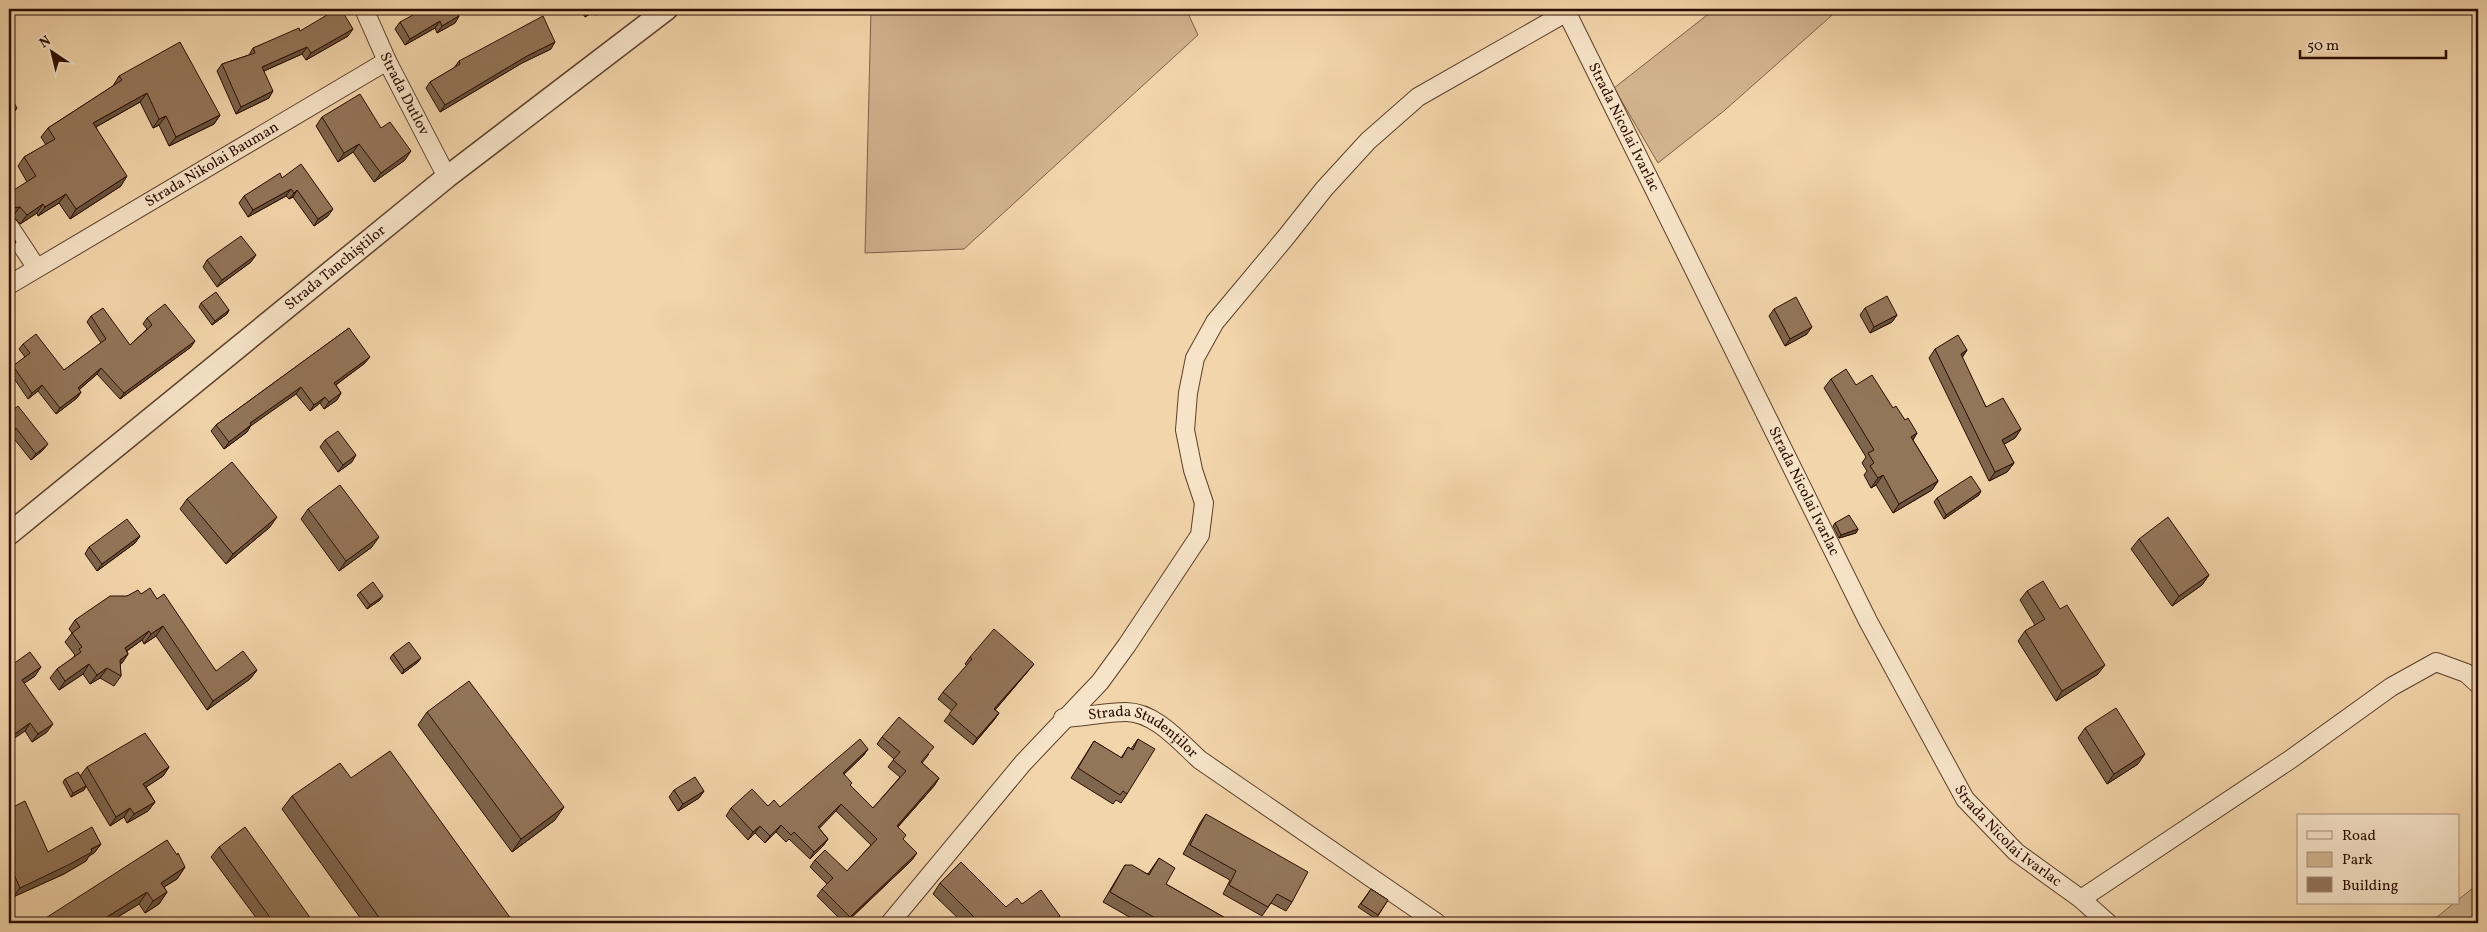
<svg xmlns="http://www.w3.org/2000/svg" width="2487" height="932" font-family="Vollkorn,serif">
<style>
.green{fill:#d1b38e;stroke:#7e6047}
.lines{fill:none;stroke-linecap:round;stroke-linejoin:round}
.minor-casing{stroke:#5d3f2b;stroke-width:20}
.tertiary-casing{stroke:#5d3f2b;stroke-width:24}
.minor{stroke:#f7e4c8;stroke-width:18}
.tertiary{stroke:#f7e4c8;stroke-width:21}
.wall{fill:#7e654d;stroke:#2b0d00}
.shaded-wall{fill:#67523e;stroke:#2b0d00}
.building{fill:#937559;stroke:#2b0d00}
.labels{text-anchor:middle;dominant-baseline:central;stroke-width:5;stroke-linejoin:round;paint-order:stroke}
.street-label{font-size:15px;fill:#2b0d00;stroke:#f7e4c8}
</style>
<rect width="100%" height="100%" fill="#f3d5ab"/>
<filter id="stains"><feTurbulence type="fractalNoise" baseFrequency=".004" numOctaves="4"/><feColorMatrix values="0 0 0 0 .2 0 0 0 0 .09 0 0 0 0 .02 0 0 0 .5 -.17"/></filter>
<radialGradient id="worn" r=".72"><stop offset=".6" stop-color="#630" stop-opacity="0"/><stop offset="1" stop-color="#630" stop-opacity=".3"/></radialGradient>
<path class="green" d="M871 9H1186L1198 35 964 249 865 253Z
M1710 9H1839L1725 110 1658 163 1614 88 1711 12Z
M2478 884V923H2430L2454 903H2458V900Z"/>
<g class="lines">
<g class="minor-casing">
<g id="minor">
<path id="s1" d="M364 9 387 61 447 177"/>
<path id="s2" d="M1565 9 1868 621 1965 799 2016 852 2081 899 2108 923"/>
<path d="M9 226 36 267"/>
<path id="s3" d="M9 285 387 61"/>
<path id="s4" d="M1063 718C1084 717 1106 712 1126 712 1155 712 1180 742 1200 760L1437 923"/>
<path d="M2081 899 2291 759 2391 687 2436 662 2466 673 2478 684"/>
<path d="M890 923 1023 763 1100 682 1127 645 1200 535 1204 503 1193 470 1185 430 1188 393 1195 358 1215 322 1286 237 1324 189 1368 141 1418 97 1567 12"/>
</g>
</g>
<g class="tertiary-casing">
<g id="tertiary">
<path id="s5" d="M9 534 447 177 667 9"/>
</g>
</g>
<use href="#minor" class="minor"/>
<use href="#tertiary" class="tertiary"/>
</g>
<path class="wall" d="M580 9H607L595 15 593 12 585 17Z
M459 16 455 23 437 33 435 28 405 45 395 29 400 22Z
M300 31 348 36 306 60 302 54 264 71 269 98 236 114 217 71 222 64 249 55 253 48Z
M551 49 522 63 440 112 426 88 430 82 454 68 459 61Z
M119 76 220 115 214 124 169 146 159 125 153 128 140 102 96 127 121 186 70 219 59 203 38 216 37 213 20 224 13 216 27 182 18 166 24 157 46 145 41 137 48 128 113 86Z
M322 117 381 128 405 160 374 182 353 152 338 162 316 126Z
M282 178 328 216 314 226 293 197 289 199 286 196 248 217 239 203 244 196Z
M207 260 251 262 217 287 203 267Z
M201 303 229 310 227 314 212 325 199 307Z
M1865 308 1897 315 1892 322 1870 333 1860 315Z
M1774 309 1807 334 1785 346 1769 316Z
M91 316 130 345 147 329 143 324 147 318 191 347 120 399 97 374 79 390 81 392 77 398 56 414 38 391 28 399 9 371 13 366 25 357 19 349 23 344 64 370 101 343 87 322Z
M349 328 365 363 336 385 341 393 337 400 324 409 320 403 310 411 296 394 251 425 247 432 224 449 211 431 216 425Z
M1935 349 1967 350 1962 358 1986 407 2021 429 2015 438 2004 444 2014 463 2007 472 1989 481 1929 358Z
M1831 379 1856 385 1905 420 1917 433 1913 440 1938 481 1932 490 1893 513 1876 485 1871 488 1864 475 1867 471 1862 463 1866 457 1824 388Z
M9 413 43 450 31 460 11 435 9 437Z
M325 440 352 462 338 472 320 447Z
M1979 495 1944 519 1934 502 1937 498Z
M187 499 270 527 226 564 180 509Z
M308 509 372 547 339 571 301 519Z
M1835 523 1858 529 1856 533 1839 538 1833 526Z
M140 536 135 543 97 571 85 554 89 547Z
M2139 539 2209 575 2202 585 2172 606 2131 549Z
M2027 591 2098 674 2056 701 2018 641 2025 631 2035 625 2020 600Z
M360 592 380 600 367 609 357 595Z
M141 594 157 599 216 671 257 670 250 679 207 710 156 636 144 644 142 640 127 651 128 654 122 663 120 664 121 676 114 686 100 678 90 684 83 674 59 690 50 678 57 669 73 658 75 655 65 642 72 633 69 629 75 620 127 596Z
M393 654 418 662 402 674 390 658Z
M970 657 1029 670 995 710 999 713 994 720 973 745 944 721 952 711 938 699 943 692 967 666 965 664Z
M9 667 35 676 24 683 47 732 32 742 25 731Z
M427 712 555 820 512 852 418 725Z
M2085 728 2138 764 2107 784 2078 738Z
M882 737 929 754 922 763 939 778 934 786 898 827 912 860 846 923H844L817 896 822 889 827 884 810 867 815 860 847 871 871 845 836 811 819 828 828 839 823 846 810 859 789 839 786 842 776 832 765 843 755 833 748 840 726 816 731 808 768 806 780 807 868 749 863 756 844 774 850 785 873 808 900 777 888 767 894 759 877 744Z
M1138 739 1127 794 1121 803 1116 800 1113 804 1071 778 1094 741 1121 758 1128 747 1131 749Z
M87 767H169L163 776 146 787 155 802 148 811 127 823 124 817 110 826 80 776Z
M351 778 514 923H364L282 809 292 796Z
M65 779 86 786 84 790 71 797 63 782Z
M674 790 704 791 699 798 678 811 669 797Z
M9 809 48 852 101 844 94 853 89 856 86 861 64 874 13 897 9 887Z
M1206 814 1292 902 1286 911 1271 903 1262 916 1223 894 1230 880 1183 854 1200 823Z
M219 847 314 923H260L211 857Z
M1159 858 1166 884 1234 923H1140L1103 902 1119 875 1125 865 1148 874Z
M185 867 177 879 164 887 167 892 159 904 145 913 139 904 108 923H38Z
M940 883 1006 907 1022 904 1060 916 1055 923H963L933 894Z
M1371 889 1388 900 1376 919 1358 907Z"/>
<path class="shaded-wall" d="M591 9H596L593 12 585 17Z
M600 9H607L595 15Z
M459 16 455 23 437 33 442 26Z
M440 21 435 28 405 45 410 39Z
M353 29 348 36 306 60 311 53Z
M555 42 551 49 522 63 440 112 445 105 527 56Z
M307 47 302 54 257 74 262 67Z
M14 85 10 91 9 92V89Z
M273 91 269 98 236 114 241 107Z
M147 93 140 102 87 132 93 123Z
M17 108 13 114 9 117V113Z
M220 115 214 124 169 146 176 137Z
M166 116 159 125 153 128 159 119Z
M359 144 353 152 338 162 344 153Z
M411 151 405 160 374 182 381 173Z
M127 176 121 186 70 219 76 209Z
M291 189 286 196 248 217 253 210Z
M297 190 293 197 289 199 294 193Z
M66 194 59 203 38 216 45 207Z
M43 204 37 213 20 224 27 215Z
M20 207 13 216 9 217V208Z
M333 209 328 216 314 226 318 219Z
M16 242 9 252V247Z
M256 255 251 262 217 287 222 280Z
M229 310 227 314 212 325 215 321Z
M1897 315 1892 322 1870 333 1874 327Z
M1812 327 1807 334 1785 346 1790 339Z
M195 341 191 347 120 399 124 393Z
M1967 350 1961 359V354Z
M370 357 365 363 330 389 334 383Z
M101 368 97 374 74 394 78 388Z
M42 385 38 391 28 399 32 393Z
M301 387 296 394 245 430 250 423Z
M81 392 77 398 56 414 60 408Z
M341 393 337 400 324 409 329 402Z
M325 397 320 403 310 411 314 405Z
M251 425 247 432 224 449 229 442Z
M16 428 11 435 9 437V434Z
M2021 429 2015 438 1996 449 2002 440Z
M1917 433 1911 443V437Z
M48 444 43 450 31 460 36 454Z
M356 455 352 462 338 472 343 465Z
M2014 463 2007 472 1989 481 1995 472Z
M1883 475 1876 485 1871 488 1878 478Z
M1938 481 1932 490 1893 513 1899 504Z
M1981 491 1979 495 1944 519 1946 515Z
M277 517 270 527 226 564 233 554Z
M1858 529 1856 533 1839 538 1841 535Z
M140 536 135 543 97 571 102 564Z
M379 537 372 547 339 571 346 561Z
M2209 575 2202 585 2172 606 2179 596Z
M383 596 380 600 367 609 370 605Z
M163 626 156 636 144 644 151 634Z
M149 631 142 640 118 657 125 648Z
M128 654 122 663 113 669 120 660Z
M421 658 418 662 402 674 404 670Z
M89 664 83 674 59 690 65 681Z
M1034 664 1029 670 990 716 994 709Z
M2105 665 2098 674 2056 701 2062 691Z
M41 667 35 676 16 689 22 680Z
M107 668 100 678 90 684 97 675Z
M257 670 250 679 207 710 213 701Z
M999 713 994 720 973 745 977 738Z
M30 723 25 731 9 742V738Z
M53 724 47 732 32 742 38 734Z
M868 749 863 756 838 780 843 773Z
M2145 754 2138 764 2107 784 2114 774Z
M169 767 163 776 137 793 143 784Z
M939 778 934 786 892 833 897 826Z
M86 786 84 790 71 797 73 793Z
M704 791 699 798 678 811 683 804Z
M155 802 148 811 127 823 134 814Z
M841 804 836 811 814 834 818 827Z
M564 807 555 820 512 852 521 839Z
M130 808 124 817 110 826 116 817Z
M781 825 776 832 765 843 770 836Z
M760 826 755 833 748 840 753 832Z
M828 839 823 846 810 859 814 852Z
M101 844 94 853 89 856 86 861 64 874 13 897 20 888Z
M917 853 912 860 845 923 850 917Z
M185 867 177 879 153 894 161 883Z
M147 892 139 904 108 923H97Z
M167 892 159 904 145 913 153 901Z
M1060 916 1055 923H1051Z"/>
<path class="building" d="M337 9H341L353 29 311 53 307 47 262 67 273 91 241 107 222 64 255 53 253 48 299 28 300 31Z
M424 9H455L459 16 442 26 440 21 410 39 400 22Z
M543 16 555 42 527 56 445 105 430 82 460 64 459 61Z
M9 26 12 31 9 33Z
M180 42 220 115 176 137 166 116 159 119 147 93 93 123 127 176 76 209 66 194 45 207 43 204 27 215 20 207 9 208V209V193L36 176 24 157 55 139 48 128 122 80 119 76Z
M9 75 14 85 9 89Z
M9 94 17 108 9 113Z
M360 94 381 128 390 122 411 151 381 173 359 144 344 153 322 117Z
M301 164 333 209 318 219 297 190 294 193 291 189 253 210 244 196 280 173 282 178Z
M9 231 16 242 9 247Z
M241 236 256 255 222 280 207 260Z
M216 292 229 310 215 321 201 303Z
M1887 296 1897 315 1874 327 1865 308Z
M1796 297 1812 327 1790 339 1774 309Z
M165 304 195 341 124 393 101 368 78 388 81 392 60 408 42 385 32 393 13 366 30 353 23 344 36 334 64 370 106 339 91 316 103 308 130 345 152 325 147 318Z
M349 328 370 357 334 383 341 393 329 402 325 397 314 405 301 387 250 423 251 425 229 442 216 425Z
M1958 335 1967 350 1961 354 1986 407 2003 398 2021 429 2002 440 2014 463 1995 472 1935 349Z
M1846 369 1856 385 1872 375 1893 408 1896 406 1905 420 1908 418 1917 433 1911 437 1938 481 1899 504 1883 475 1878 478 1870 466 1874 463 1868 453 1874 450 1831 379Z
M18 406 48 444 36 454 16 428 9 434V413Z
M338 431 356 455 343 465 325 440Z
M232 462 277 517 233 554 187 499Z
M1971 476 1981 491 1946 515 1937 498Z
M340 485 379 537 346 561 308 509Z
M1849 515 1858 529 1841 535 1835 523Z
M2168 517 2209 575 2179 596 2139 539Z
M127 519 140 536 102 564 89 547Z
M2043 581 2060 609 2067 605 2105 665 2062 691 2025 631 2045 619 2027 591Z
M373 582 383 596 370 605 360 592Z
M150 588 157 599 164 594 216 671 243 651 257 670 213 701 163 626 151 634 149 631 125 648 128 654 120 660 121 676 107 668 97 675 89 664 65 681 57 669 81 652 79 649 82 647 72 633 80 627 75 620 110 596H127L138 590 141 594Z
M994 629 1034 664 994 709 999 713 977 738 949 714 957 704 943 692 972 659 970 657Z
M409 642 421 658 404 670 393 654Z
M30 652 41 667 22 680 53 724 38 734 30 723 9 738V667Z
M469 681 564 807 521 839 427 712Z
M2116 708 2145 754 2114 774 2085 728Z
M899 717 934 747 921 762 939 778 897 826 906 835 903 839 917 853 850 917 822 889 833 878 815 860 825 850 847 871 877 839 841 804 818 827 828 839 814 852 794 832 791 835 781 825 770 836 760 826 753 832 731 808 752 789 768 806 774 800 780 807 860 739 868 749 843 773 852 783 850 785 873 808 906 771 893 760 900 752 882 737Z
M145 733 169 767 143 784 155 802 134 814 130 808 116 817 87 767Z
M1138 739 1155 749 1127 794 1123 791 1120 795 1078 768 1094 741 1122 758 1128 747 1133 750Z
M390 751 514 923H383L292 796 340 763 351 778Z
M78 772 86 786 73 793 65 779Z
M695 777 704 791 683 804 674 790Z
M25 801 48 852 92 827 101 844 91 849 92 852 70 864 20 888 9 863V809Z
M1206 814 1308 872 1292 902 1277 894 1268 907 1229 885 1236 871 1190 845Z
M245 827 314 923H274L219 847Z
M167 840 177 855 178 853 185 867 161 883 167 892 153 901 147 892 97 923H38Z
M1159 858 1175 868 1166 884 1234 923H1164L1110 892 1125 865H1132L1149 875Z
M961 862 1006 907 1017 898 1022 904 1041 890 1060 916 1051 923H980L940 883Z
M1371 889 1388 900 1378 915 1361 904Z
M832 918 838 923H827Z
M1391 918 1399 923H1387Z"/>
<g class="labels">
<g class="street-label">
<text stroke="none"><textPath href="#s1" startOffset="94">Strada Dutlov</textPath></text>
<text stroke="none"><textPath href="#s2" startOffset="132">Strada Nicolai Ivarlac</textPath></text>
<text stroke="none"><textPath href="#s3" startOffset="236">Strada Nikolai Bauman</textPath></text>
<text stroke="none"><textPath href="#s5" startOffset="421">Strada Tanchiștilor</textPath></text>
<text stroke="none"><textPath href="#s2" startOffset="538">Strada Nicolai Ivarlac</textPath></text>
<text stroke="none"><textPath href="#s4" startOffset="86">Strada Studenților</textPath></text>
<text stroke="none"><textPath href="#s2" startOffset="942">Strada Nicolai Ivarlac</textPath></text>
</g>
</g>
<rect width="2487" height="932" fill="none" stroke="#f3d5ab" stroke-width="30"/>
<rect x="10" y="10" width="2467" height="912" fill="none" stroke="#2b0d00" stroke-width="2.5"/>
<rect x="15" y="15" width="2457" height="902" fill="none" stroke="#2b0d00"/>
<rect x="2297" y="814" width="162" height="90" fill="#f7e4c8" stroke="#a58e78"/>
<rect x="2307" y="831" width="25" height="8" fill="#f7e4c8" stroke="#a58e78"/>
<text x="2342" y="840" font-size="15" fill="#2b0d00">Road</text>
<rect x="2307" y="852" width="25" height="15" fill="#d1b38e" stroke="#a58e78"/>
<text x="2342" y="864" font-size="15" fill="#2b0d00">Park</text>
<rect x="2307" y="877" width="25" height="15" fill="#937559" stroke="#a58e78"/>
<text x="2342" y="890" font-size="15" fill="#2b0d00">Building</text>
<g transform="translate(52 52) rotate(325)" stroke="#f7e4c8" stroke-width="4" paint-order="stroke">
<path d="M0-4L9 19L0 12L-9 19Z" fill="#2b0d00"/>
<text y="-8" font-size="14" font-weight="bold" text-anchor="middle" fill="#2b0d00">N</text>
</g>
<path d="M2300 50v8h146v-8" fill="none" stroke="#2b0d00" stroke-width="2.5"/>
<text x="2307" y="50" font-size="15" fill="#2b0d00" stroke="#f7e4c8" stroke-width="4" paint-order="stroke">50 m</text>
<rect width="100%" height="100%" filter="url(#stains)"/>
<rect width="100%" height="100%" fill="url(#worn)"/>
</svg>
